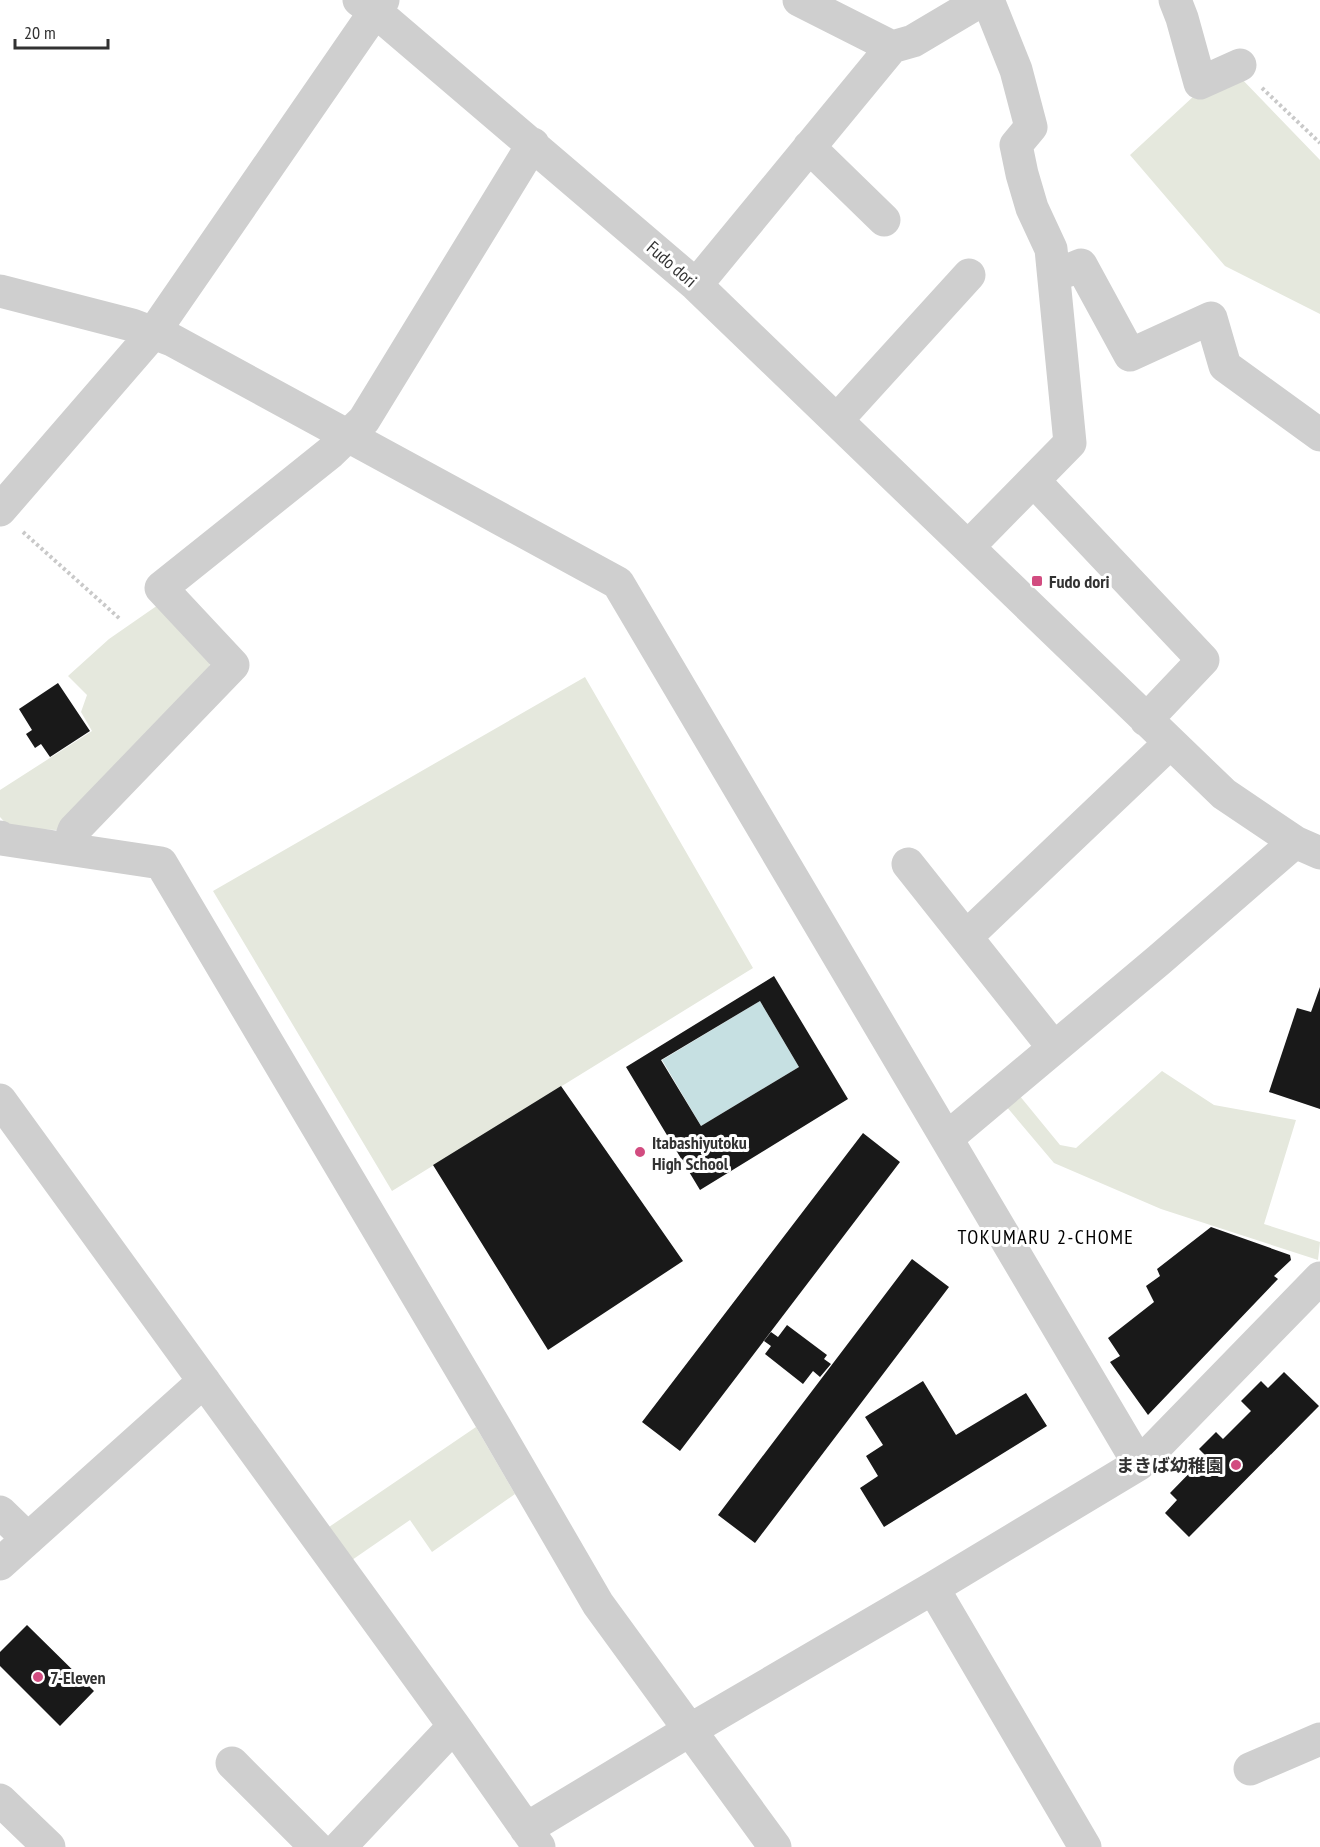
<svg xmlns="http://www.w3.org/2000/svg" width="1320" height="1847" font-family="'PT Sans Narrow','Noto Sans JP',sans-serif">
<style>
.green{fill:#e5e8dd}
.water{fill:#c6e0e2}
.building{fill:#191919;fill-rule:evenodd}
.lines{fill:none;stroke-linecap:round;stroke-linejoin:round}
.path{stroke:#c9c9c9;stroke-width:4;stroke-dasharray:3 3;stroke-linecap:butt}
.minor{stroke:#cfcfcf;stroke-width:33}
.poi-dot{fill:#d24c80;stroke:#fff;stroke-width:2}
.labels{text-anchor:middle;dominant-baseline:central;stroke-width:6;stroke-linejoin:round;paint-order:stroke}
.street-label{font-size:18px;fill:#323232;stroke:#fff}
.poi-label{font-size:18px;font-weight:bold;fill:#323232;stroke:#fff;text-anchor:start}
.neighbourhood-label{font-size:20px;letter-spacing:1.5px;fill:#000;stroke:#fff}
</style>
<rect width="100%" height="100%" fill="#fff"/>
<path class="green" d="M1237 74 1320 160V314L1225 266 1130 155 1195 95Z
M158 605 210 660 209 679 57 830 10 828 0 817V790L92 731 81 712 87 695 68 676 109 639Z
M585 677 753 968 392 1191 213 891Z
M1162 1071 1214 1105 1296 1120 1264 1224 1320 1242 1318 1260 1161 1209 1054 1163 1006 1106 1019 1095 1060 1145 1076 1148Z
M476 1427 515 1494 432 1552 410 1520 352 1560 329 1527Z"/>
<path class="water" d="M760 1001 799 1067 701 1126 662 1060Z"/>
<path class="building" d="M58 683 90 731 50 757 41 744 35 748 26 734 32 730 19 709Z
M774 976 848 1099 700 1190 626 1067ZM760 1001 799 1067 701 1126 661 1060Z
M1320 987V1109L1269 1092 1297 1008 1311 1012Z
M561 1086 683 1261 548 1350 433 1165Z
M863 1133 900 1162 680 1451 642 1422Z
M1211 1227 1290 1255 1291 1260 1274 1276 1278 1279 1148 1415 1110 1362 1120 1356 1108 1338 1154 1302 1146 1286 1160 1276 1157 1269Z
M912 1259 949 1287 755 1543 718 1515Z
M787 1325 827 1355 824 1359 831 1364 820 1377 813 1371 803 1384 765 1354 771 1346 764 1341 771 1332 778 1337Z
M1284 1372 1319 1406 1189 1537 1165 1513 1177 1500 1170 1493 1206 1456 1199 1449 1216 1432 1223 1439 1251 1411 1241 1401 1261 1381 1268 1388Z
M923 1381 956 1435 1026 1393 1047 1426 884 1527 860 1488 878 1476 866 1456 883 1445 865 1417Z
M27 1625 94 1691 60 1726 0 1666V1652Z"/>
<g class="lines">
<path class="path" d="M1262 88 1320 143
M23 532 120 619"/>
<path class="minor" d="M359 0 376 12 696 285 1224 794 1295 842 1320 853
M799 0 892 47
M1175 0 1182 18 1200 83 1240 65
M809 147 884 220
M1054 276 1081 265 1130 355 1211 318 1225 366 1320 435
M696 285 892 47 913 41 982 0
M0 291 132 325 172 340 618 583 1139 1464
M837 420 969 275
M1034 481 1203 660 1146 720
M0 510 154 332 383 0
M968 547 1070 443 1051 249 1032 208 1022 174 1016 145 1031 127 1016 70 988 0
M0 837 1 839 161 863 494 1425 598 1604 775 1847
M68 848 74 830 233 665 161 588 331 452 364 420 533 144
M908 864 1054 1048
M966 937 1170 743
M0 1100 454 1726 539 1847
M947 1138 1159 960 1295 842
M0 1512 28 1539
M0 1564 204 1381
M933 1588 1085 1847
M232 1763 316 1847
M1250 1769 1320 1739
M0 1800 49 1847
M526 1829 690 1730 933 1588 1139 1464 1320 1278
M340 1847 454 1726"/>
</g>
<g class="poi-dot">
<rect x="1031" y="575" width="12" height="12" rx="3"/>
<circle cx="640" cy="1152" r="6"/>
<circle cx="1236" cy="1465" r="6"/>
<circle cx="38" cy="1677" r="6"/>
</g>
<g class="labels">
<g class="street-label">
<text transform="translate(672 264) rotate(41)">Fudo dori</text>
</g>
<g class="poi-label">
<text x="1049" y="581">Fudo dori</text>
<text x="652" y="1142">Itabashiyutoku<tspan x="652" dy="21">High School</tspan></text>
<text x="1224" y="1465" text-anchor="end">まきば幼稚園</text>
<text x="50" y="1677">7-Eleven</text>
</g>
<g class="neighbourhood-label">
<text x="1046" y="1237">TOKUMARU 2-CHOME</text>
</g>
</g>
<path d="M15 39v9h93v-9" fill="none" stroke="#323232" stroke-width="3"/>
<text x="24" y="39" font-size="18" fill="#323232" stroke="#ffffff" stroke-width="4.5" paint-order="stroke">20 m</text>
</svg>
